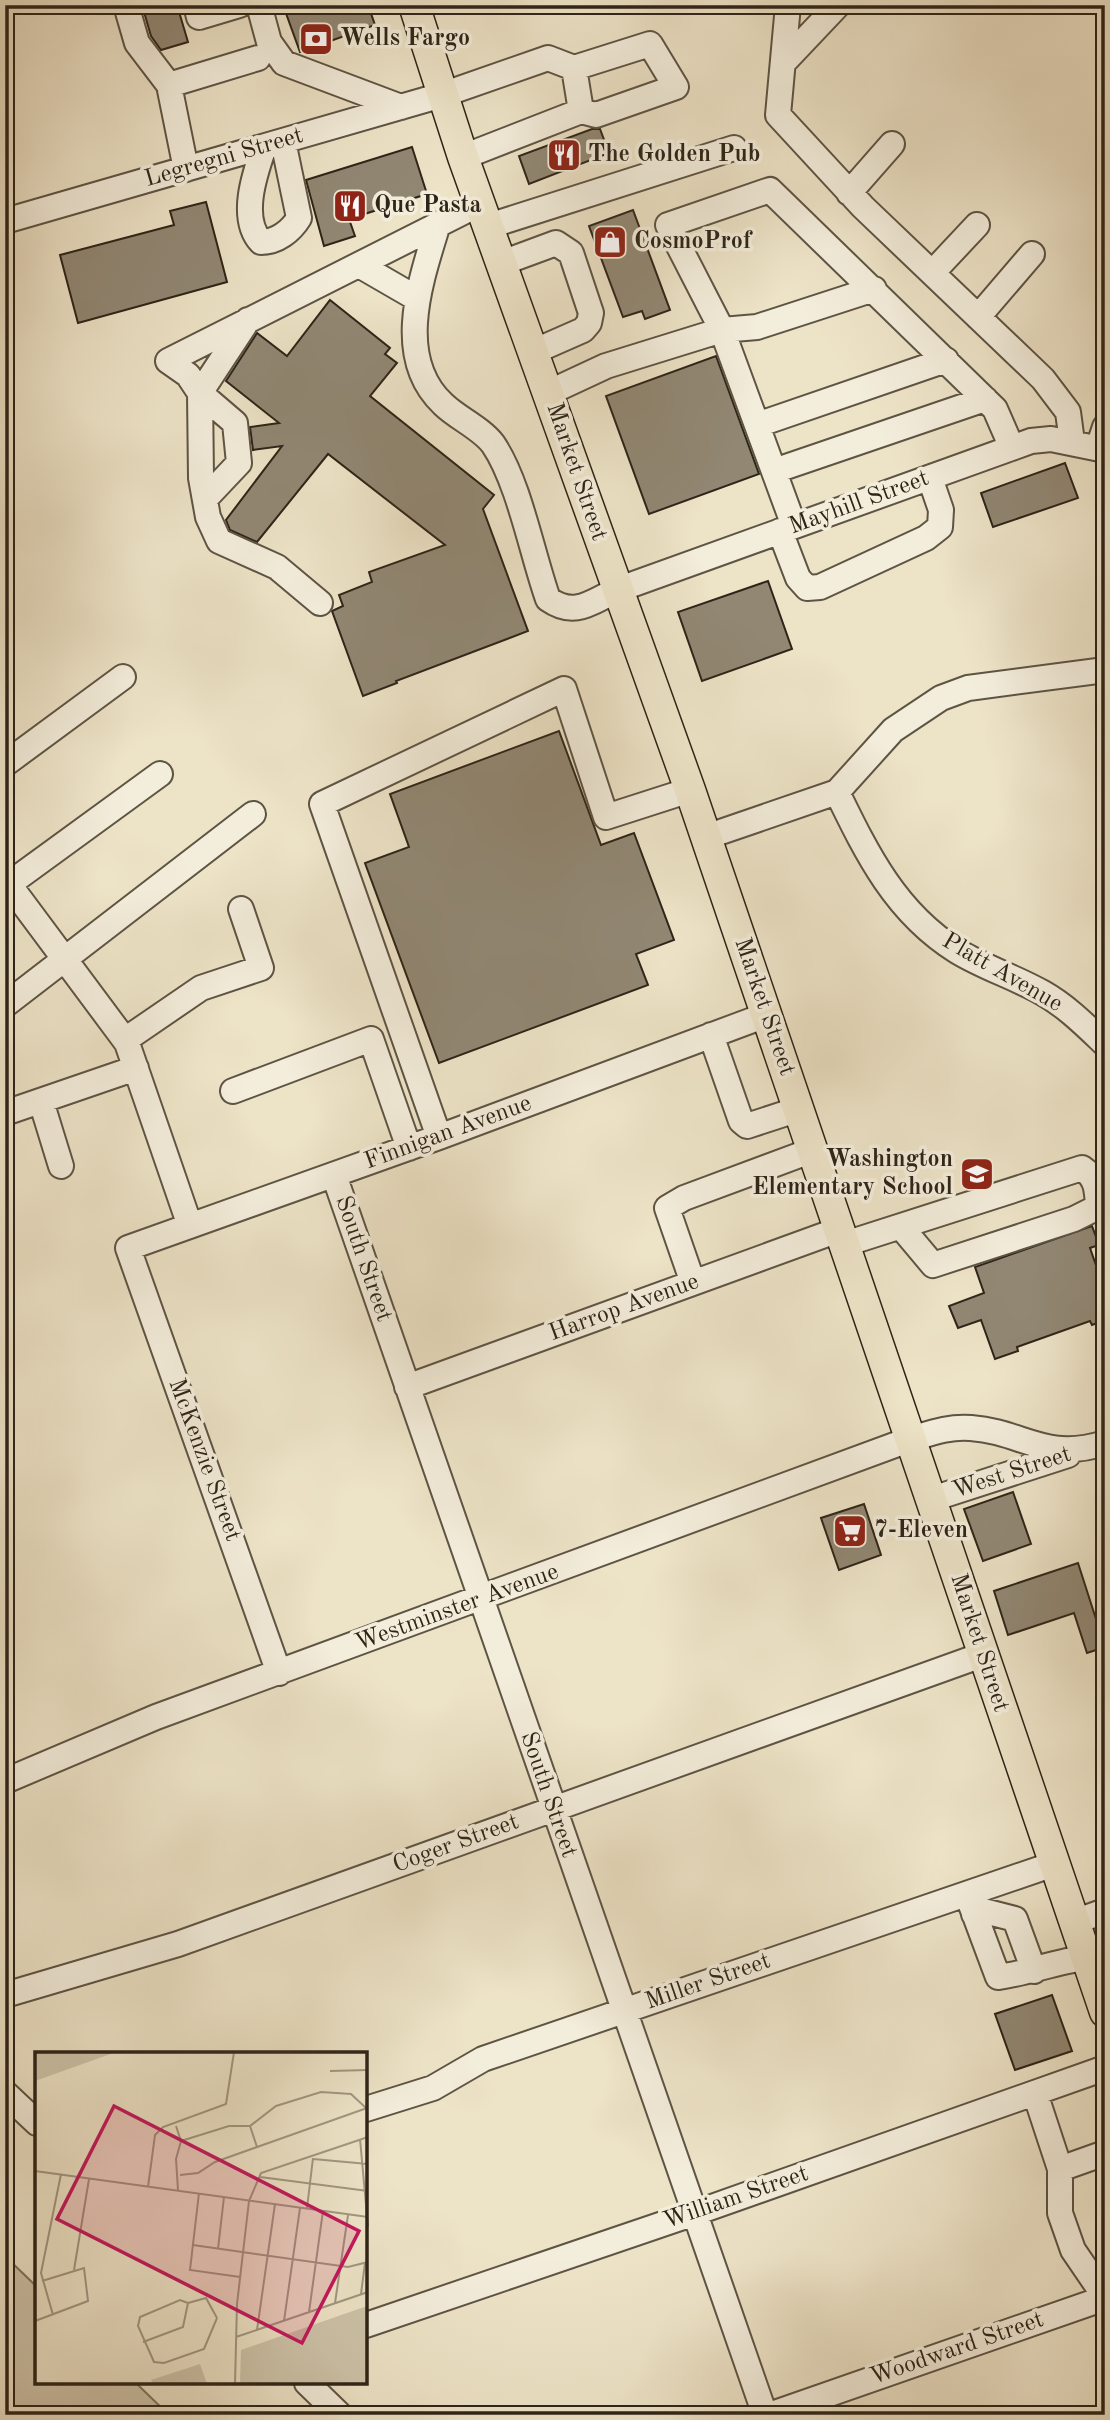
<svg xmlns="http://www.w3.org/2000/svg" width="1110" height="2420" font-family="'Old Standard TT',serif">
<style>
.green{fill:#cdc3a9;stroke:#7e7460;stroke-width:2}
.building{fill:#918773;stroke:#2e2418;stroke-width:2}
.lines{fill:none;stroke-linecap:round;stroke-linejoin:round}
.minor-casing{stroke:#5e5444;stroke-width:28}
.major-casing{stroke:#2e2418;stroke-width:33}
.minor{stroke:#f3eddb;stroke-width:24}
.major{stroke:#ede3c7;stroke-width:30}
.labels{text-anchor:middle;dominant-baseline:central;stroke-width:7;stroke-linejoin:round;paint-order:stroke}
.poi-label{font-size:24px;font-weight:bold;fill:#2e2418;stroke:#f3eddb;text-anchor:start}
.street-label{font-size:24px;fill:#2e2418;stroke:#f3eddb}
.inset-road{fill:none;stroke:#a19781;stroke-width:2}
.view{fill:#c2185b;fill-opacity:0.15;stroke:#c2185b;stroke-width:3.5}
.inset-edge{fill:none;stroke:#2e2418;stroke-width:3.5}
</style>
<rect width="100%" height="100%" fill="#ede3c7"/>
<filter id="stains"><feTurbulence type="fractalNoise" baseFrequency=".00286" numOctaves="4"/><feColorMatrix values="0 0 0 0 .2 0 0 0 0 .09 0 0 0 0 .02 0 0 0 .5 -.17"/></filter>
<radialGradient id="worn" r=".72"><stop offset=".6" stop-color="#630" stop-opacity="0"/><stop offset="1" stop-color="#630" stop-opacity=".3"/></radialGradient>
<path class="green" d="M5 2256 37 2287V2383H136L169 2415H5Z"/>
<path class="building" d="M142 5H177L188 42 161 50 151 36Z
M283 5H368L375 25 300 52Z
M592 129H600L609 153 529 184 519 156Z
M412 147 427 194 349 219 355 236 324 246 306 180Z
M206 202 227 282 78 323 60 255 174 225 170 211Z
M633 210 670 310 645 319 642 311 623 317 589 226Z
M330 300 390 348 385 354 397 363 370 396 494 495 483 509 528 631 396 681 397 683 363 696 332 611 343 606 339 595 372 582 369 572 445 545 328 454 257 542 230 530 226 520 282 446 253 450 250 427 279 423 226 381 257 333 287 356Z
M716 356 759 474 649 514 606 396Z
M1065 463 1078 498 993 527 981 493Z
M768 581 792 649 702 681 678 612Z
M559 731 601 845 634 833 674 940 636 954 648 985 439 1063 365 863 409 847 390 794Z
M1092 1226 1099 1245 1090 1248 1105 1291V1320L1092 1325 1090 1321 1017 1347 1018 1351 995 1359 981 1320 958 1328 949 1306 984 1293 975 1267Z
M1013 1492 1031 1544 983 1561 964 1509Z
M864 1504 881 1555 839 1570 821 1518Z
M1078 1563 1105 1647 1087 1653 1074 1613 1008 1635 994 1591Z
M1052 1995 1072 2051 1015 2070 995 2014Z"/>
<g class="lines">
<g class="minor-casing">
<path id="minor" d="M126 5 137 43 169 85
M196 5 199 17 239 5
M259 5 269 42 284 63 401 107
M788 5 778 115 863 207 1043 379 1068 412 1072 442
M785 61 838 5
M574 68 581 111
M264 147C255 173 239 218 261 242 277 242 291 231 299 218L283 141
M186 169 169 85 258 58
M849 193 892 144
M5 221 442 95 548 58 574 68 650 44 676 87 596 115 581 111 463 157
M438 224C421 280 393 357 443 404 457 418 481 428 493 444 519 482 532 554 548 599 575 618 591 602 617 590L1031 441 1051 439 1105 450
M489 226 734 148
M502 263 556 243 571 253 591 313 589 323 583 330 533 352
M359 265 416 298
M932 273 977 225
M978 317 1032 254
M248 320 200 393 201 478 208 517 219 541 277 567 320 603
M548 393 606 366 722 330 757 327 874 289
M757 425 946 360
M1098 448 1105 427
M774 471 985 399
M205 499 239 463 235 423 200 393 188 375 168 361 481 203
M794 526 722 330 668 225 770 190 995 409 1012 448
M780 531 798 578 807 588 820 587 926 538 940 527 941 510 930 478
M5 764 123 677
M837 792C867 854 896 913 957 951 985 968 1015 977 1043 993 1066 1006 1085 1025 1105 1044
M706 837 837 792 893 730 941 698 968 688 1105 670
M5 879 127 1043 190 1226
M5 887 160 774
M5 1005 253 814
M711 1035 741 1121 747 1126 799 1109
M125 1040 201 988 261 968 241 909
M233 1091 371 1039 409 1148
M41 1101 61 1166
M5 1113 136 1068
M439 1137 322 804 564 689 606 817 690 790
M334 1175 765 2415
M845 1244 1082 1168C1097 1178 1097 1190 1098 1207L1074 1219 933 1265 902 1228
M693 1283 667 1208 684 1198 813 1150
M407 1387 841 1229
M932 1499 1068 1455
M279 1673 128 1248 439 1137 766 1015
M5 1781 156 1717 911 1439C931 1433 950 1426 971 1428 1024 1432 1044 1462 1105 1443
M967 1894 998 1977C1029 1973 1056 1961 1086 1958
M974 1914 984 1911 1015 1919 1034 1971
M1074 1922 1105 1911
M5 1995 178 1944 982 1655
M5 2093 37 2123
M1035 2093 1060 2169V2213L1073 2250 1105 2297
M366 2109 433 2088 483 2059 1054 1864
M1060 2169 1105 2153
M366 2325 695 2213 1105 2068
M307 2383 340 2415
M769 2415 1105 2298"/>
</g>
<g class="major-casing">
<path id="major" d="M414 5 463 157 690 790 1105 2012"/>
</g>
<use href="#minor" class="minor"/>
<use href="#major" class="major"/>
</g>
<defs>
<g id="bank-square" transform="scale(1.75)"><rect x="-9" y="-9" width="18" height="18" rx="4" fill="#8f2418" stroke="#f3eddb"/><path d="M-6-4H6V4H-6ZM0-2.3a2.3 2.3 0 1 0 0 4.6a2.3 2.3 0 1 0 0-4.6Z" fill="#fff"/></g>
<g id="restaurant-square" transform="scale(1.75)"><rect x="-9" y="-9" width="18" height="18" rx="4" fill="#8f2418" stroke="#f3eddb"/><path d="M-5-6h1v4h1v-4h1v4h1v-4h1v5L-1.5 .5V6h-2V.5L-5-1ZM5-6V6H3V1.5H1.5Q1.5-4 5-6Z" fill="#fff"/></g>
<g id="shop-square" transform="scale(1.75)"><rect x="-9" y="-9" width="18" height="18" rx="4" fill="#8f2418" stroke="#f3eddb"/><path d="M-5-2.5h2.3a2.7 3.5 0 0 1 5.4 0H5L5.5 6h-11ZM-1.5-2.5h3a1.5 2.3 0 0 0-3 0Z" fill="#fff"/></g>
<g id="school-square" transform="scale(1.75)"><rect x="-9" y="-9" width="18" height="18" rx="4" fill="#8f2418" stroke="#f3eddb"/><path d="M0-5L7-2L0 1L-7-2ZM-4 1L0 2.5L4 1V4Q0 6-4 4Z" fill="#fff"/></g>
<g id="supermarket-square" transform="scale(1.75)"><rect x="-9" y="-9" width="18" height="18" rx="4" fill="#8f2418" stroke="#f3eddb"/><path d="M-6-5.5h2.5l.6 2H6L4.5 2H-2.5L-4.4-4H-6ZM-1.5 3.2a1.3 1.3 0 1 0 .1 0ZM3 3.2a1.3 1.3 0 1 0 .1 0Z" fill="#fff"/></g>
</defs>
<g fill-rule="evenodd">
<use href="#bank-square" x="316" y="39"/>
<use href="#restaurant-square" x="564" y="155"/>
<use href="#restaurant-square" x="350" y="206"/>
<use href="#shop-square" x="610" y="242"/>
<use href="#school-square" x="977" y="1174"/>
<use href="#supermarket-square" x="850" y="1531"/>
</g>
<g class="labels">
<g class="poi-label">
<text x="340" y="39">Wells Fargo</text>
<text x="588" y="155">The Golden Pub</text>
<text x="374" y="206">Que Pasta</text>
<text x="634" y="242">CosmoProf</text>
<text x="953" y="1160" text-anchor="end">Washington<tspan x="953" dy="28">Elementary School</tspan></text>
<text x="874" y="1531">7-Eleven</text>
</g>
<g class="street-label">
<text transform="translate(224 158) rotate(-16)">Legregni Street</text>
<text transform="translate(576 472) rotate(71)">Market Street</text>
<text transform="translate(859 503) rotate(-20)">Mayhill Street</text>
<text transform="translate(1002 973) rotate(30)">Platt Avenue</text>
<text transform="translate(764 1007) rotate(71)">Market Street</text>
<text transform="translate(448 1133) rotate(-20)">Finnigan Avenue</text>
<text transform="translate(363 1259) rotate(71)">South Street</text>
<text transform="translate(624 1308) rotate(-20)">Harrop Avenue</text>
<text transform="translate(204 1460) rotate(70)">McKenzie Street</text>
<text transform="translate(1012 1473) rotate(-18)">West Street</text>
<text transform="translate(457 1608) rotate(-20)">Westminster Avenue</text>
<text transform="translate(979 1643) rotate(72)">Market Street</text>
<text transform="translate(548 1795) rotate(71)">South Street</text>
<text transform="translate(456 1844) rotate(-20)">Coger Street</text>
<text transform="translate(708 1982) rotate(-19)">Miller Street</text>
<text transform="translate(736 2198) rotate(-19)">William Street</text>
<text transform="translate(957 2349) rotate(-19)">Woodward Street</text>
</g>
</g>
<g transform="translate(35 2052)">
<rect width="332" height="332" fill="#ede3c7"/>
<path d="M0 0H81L0 29ZM332 254V332H205L206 298ZM165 312 172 332H118L116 328Z" fill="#cdc3a9"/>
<path class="inset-road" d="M295 19 333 18M141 74 146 89 141 107 143 138M215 74 222 95M325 87 333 175M146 89 194 74H215L241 54 286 40 316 42 331 56M278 107 333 112M0 119 333 165M145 123 163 121 180 110 332 56M225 125 333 139M113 135 120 83 128 75 191 52 199 0M164 141 155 218 205 225M272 156 278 106M158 193 313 215 333 210M183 197 189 145M39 218 54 127M326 242 330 211M153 251 145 248 105 265 103 274 119 310 129 311 169 297 182 266M153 251 171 246 182 266M300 251 313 163M274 260 288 159M18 263 6 221 26 122M0 269 53 249 49 216 7 229M249 269 265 156M222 278 240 152M201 285 333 240M108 290 148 275 153 251M200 332 202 252 214 149 226 121 333 85"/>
<path class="view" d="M79 54 324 179 267 291 22 167Z"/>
<rect width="332" height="332" class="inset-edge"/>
</g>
<rect width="1110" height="2420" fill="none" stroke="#ede3c7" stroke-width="28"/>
<rect x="7" y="7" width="1096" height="2406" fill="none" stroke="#2e2418" stroke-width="3.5"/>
<rect x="14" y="14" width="1082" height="2392" fill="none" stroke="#2e2418" stroke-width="2"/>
<rect width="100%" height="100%" filter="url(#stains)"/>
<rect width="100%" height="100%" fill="url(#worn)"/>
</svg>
